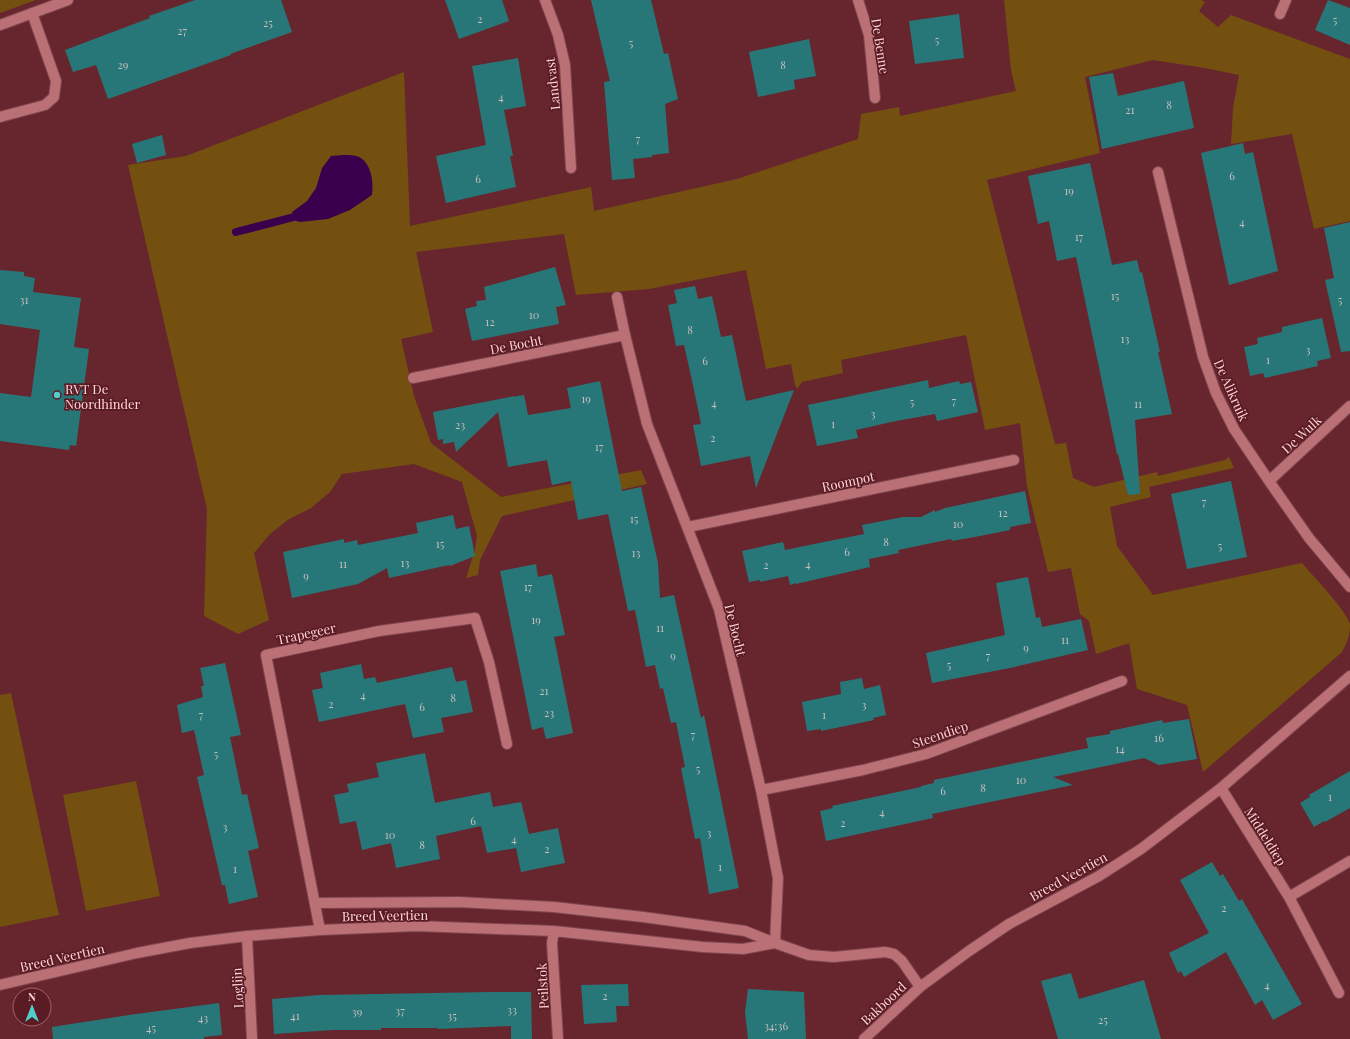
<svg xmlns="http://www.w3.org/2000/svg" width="1350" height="1039" font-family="'Playfair Display',serif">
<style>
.green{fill:#745010}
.water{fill:#3b004d}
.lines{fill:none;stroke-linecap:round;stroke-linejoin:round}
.stream{stroke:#3b004d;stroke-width:8}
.building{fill:#287778}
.street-casing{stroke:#7f464f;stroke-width:12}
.street{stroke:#ba7075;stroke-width:10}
.poi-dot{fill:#52cdce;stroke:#5b1b24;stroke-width:1.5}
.labels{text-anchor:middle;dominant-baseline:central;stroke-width:3.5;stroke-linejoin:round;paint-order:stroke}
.number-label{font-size:11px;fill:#c8bebe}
.street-label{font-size:13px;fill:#fed5d6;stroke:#5b1b24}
.poi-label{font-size:13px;fill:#fed5d6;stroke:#5b1b24;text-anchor:start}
</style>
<rect width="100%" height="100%" fill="#67262e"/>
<path class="green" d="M0 0H36L0 13Z
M1004 0H1201L1205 2 1199 11 1218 27 1231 15 1350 59V221L1314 229 1292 134 1231 144 1233 108 1239 75 1205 68 1153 60 1085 77 1100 153 987 180 1055 444 1066 443 1073 478 1094 487 1157 472 1158 476 1225 460 1229 457 1234 468 1149 487 1151 497 1110 507 1117 546 1153 595 1302 563C1313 576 1345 609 1350 624 1350 635 1347 644 1341 653L1203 772 1187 705 1137 689 1129 643 1096 654 1089 621 1080 614 1071 568 1048 572 1027 486 1020 423 985 430 966 335 841 360 843 373 802 382 797 389 795 385 791 364 766 369 746 270 649 289 576 295 564 234 416 252 433 332 401 339 414 396 431 443 501 497 641 470 647 484 502 516 480 560 478 575 466 578 475 550 477 536 462 482 414 464 342 474 330 492 311 508 289 519 270 534 254 553 269 620 238 634 204 616 207 509 128 165 186 156 404 72 410 226 591 187 594 211 737 179 858 139 861 114 899 107 900 116 1016 91 1011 70Z
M11 693 59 915 0 927V695Z
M136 781 160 896 86 911 63 795Z"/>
<path class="water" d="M343 155C348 155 355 155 359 157 371 163 374 182 372 195L350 210 328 219 300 222 296 221 292 212 307 201 316 188 322 168 331 156Z"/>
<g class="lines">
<path class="stream" d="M236 232 294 217"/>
</g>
<path class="building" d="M195 0H281L292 32 230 54 231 55 108 99 96 65 73 72 65 50 150 18 149 16Z
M445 0H502L509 21 459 39Z
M591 0H651L664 54 668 53 678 99 665 104 669 153 652 155V157L633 159 635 178 612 180 604 82 610 81Z
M1328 0 1350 8V45L1315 30Z
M959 14 964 58 915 64 909 21Z
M809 39 816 76 794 80 795 89 758 97 749 52Z
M518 58 526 106 504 110 513 156H510L516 187 446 203 436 156 486 145 472 66Z
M1113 73 1118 96 1184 81 1194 128 1102 149 1089 77Z
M162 135 166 155 137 163 132 144Z
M1243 143 1245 154 1253 152 1278 271 1229 285 1201 153Z
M1090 163 1112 265 1137 260 1140 273 1142 272 1160 352H1158L1172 414 1135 420 1140 494 1128 495 1118 454H1117L1076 257 1057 261 1049 221 1038 224 1028 176Z
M1350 222V351L1341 352 1325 280 1334 278 1324 228Z
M555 267 566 305 556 307 559 324 472 341 465 309 477 306 476 301 486 300 484 287Z
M0 270 24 272V276L35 278 33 292 81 298 74 347 89 349 76 446 70 445 69 450 0 441V393L31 397 40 330 0 324Z
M695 286 698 299 712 296 721 337 732 335 746 401 794 390 756 488 750 456 701 466 693 425 701 424 693 385 684 345 676 346 668 305 677 303 674 290Z
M1322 318 1331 358 1317 361 1318 366 1265 378 1263 373 1250 376 1244 347 1258 344 1257 338 1282 332V327Z
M928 380 929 388 959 381 960 384 971 382 978 412 937 421 935 414 896 421 856 430 858 438 817 446 808 405Z
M600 381 622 491 641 487 658 563 660 598 674 595 701 718 704 715 739 888 709 894 700 838 695 839 681 768 685 767 676 722 671 723 663 688 660 689 655 665 646 667 635 610 628 611 608 514 578 520 571 481 552 485 547 460 508 467 498 412 456 452 454 442 443 444V439L438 440 433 412 515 396 513 397 524 395 528 415 571 408 567 388Z
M1231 481 1247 557 1187 569 1171 494Z
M1025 491 1031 523 1010 527V530L980 536 952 541 951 539 898 550 899 553 869 559 870 567 796 584V583L790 585 788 576 760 582V580L749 582 742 551 783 542 785 550 824 542 864 534 862 525 903 517H921L935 510V512L945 508Z
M453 515 456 529 469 526 475 556 450 566 449 565 389 578 387 568 358 584 292 598 283 552 344 539V543L357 540 358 545 418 533 416 523Z
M536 564 538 577 552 574 565 635 554 637 573 733 546 739 543 727 532 730 500 571Z
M1028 577 1036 618 1040 617 1042 627 1081 619 1088 650 1010 668 932 683 926 653 1005 635 996 583Z
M225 663 241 735 230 737 242 795 247 794 259 848 248 851 258 897 229 904 225 885H222L197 777 204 775 194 730 182 733 177 705 203 697 201 686H204L200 668Z
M361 664 364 679 375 677 377 683 452 667 456 682 466 680 473 712 441 718 444 732 413 738 405 704 319 722 312 690 323 688 320 673Z
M862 678 864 689 880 685 886 715 873 718 874 720 821 731V729L807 731 802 702 841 694 840 682Z
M1189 719 1197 759 1159 765 1144 758 1053 777 1073 785 932 814 933 818 826 841 820 811 833 808 832 806 921 787V786L934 783V780L1088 748 1086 738 1110 734V731L1162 720 1163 723Z
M425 753 435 803 490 792 493 807 521 802 529 834 558 828 565 863 521 872 516 848 487 853 481 826 436 836 440 859 396 868 391 843 362 850 356 821 340 824 334 795 349 792 347 784 379 777 376 763Z
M1350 771V808L1325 822 1324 821 1314 827 1300 803 1310 797 1309 795Z
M1212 862 1220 876 1223 874 1239 901 1242 899 1302 1004 1273 1020 1262 1000 1255 1005 1226 952 1184 977 1181 971 1178 973 1169 953 1209 933 1180 880Z
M1071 973 1079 999 1144 980 1161 1039H1058L1041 981Z
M628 984 629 1006H616L617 1022 584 1024 581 985Z
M748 989 804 992 806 1039H748L745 1012Z
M492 992H531L532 1039H511V1026L438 1029V1028H381V1030H333L274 1034 272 999 319 995Z
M219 1003 222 1035 204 1037V1039H53L52 1027 129 1015Z"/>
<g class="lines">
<g class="street-casing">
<path id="street" d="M545 0 558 35 565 65 571 168
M858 0 869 35 875 98
M1280 14 1286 0
M0 25 68 0
M0 117 45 105 54 97 56 81 32 13
M1158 172 1203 357 1216 393 1234 429 1269 481 1309 538 1350 587
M413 378 625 335
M1269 481 1350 406
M688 527 1014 460
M1221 788 1289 897 1339 993
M761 790 863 770 926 754 1122 681
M1289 897 1350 861
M315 903 459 902 554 907 643 917 745 931 775 943 778 878 761 790 719 609 647 424 625 335 617 297
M320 930 266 655 379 631 475 618 489 662 507 744
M554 931 552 943 558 1039
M247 936 252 1039
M0 985 137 953 190 943 247 936 320 930 416 926 554 931 703 947 743 949 775 943 809 955 834 957 885 952 894 954 902 961 920 987
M864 1039 920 987 969 951 1009 924 1099 876 1141 849 1221 788 1350 676"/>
</g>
<use href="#street" class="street"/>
</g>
<circle class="poi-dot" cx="57" cy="395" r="4"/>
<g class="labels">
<g class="number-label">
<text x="480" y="18">2</text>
<text x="1335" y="19">5</text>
<text x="268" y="22">25</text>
<text x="182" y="30">27</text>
<text x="937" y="39">5</text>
<text x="631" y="42">5</text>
<text x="123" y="64">29</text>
<text x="783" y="64">8</text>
<text x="501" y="96">4</text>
<text x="1169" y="104">8</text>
<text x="1130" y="109">21</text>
<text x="638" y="138">7</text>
<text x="1232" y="175">6</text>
<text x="478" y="178">6</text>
<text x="1069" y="190">19</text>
<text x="1242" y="221">4</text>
<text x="1079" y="236">17</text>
<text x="1115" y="295">15</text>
<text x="24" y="299">31</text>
<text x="1340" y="299">5</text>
<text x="534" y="314">10</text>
<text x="490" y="321">12</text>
<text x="690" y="329">8</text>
<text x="1125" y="338">13</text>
<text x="1308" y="349">3</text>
<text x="1268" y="359">1</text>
<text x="705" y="360">6</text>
<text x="586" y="398">19</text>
<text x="954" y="400">7</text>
<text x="912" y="401">5</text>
<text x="714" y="402">4</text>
<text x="1138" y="403">11</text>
<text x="873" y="413">3</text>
<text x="833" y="423">1</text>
<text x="460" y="424">23</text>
<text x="713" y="437">2</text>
<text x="599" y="446">17</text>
<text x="1204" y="501">7</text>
<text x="1003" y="512">12</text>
<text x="634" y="518">15</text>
<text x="958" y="523">10</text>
<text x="886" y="541">8</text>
<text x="440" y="543">15</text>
<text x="1220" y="545">5</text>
<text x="847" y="551">6</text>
<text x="636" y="552">13</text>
<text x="405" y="562">13</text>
<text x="343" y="563">11</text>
<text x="808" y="563">4</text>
<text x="766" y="564">2</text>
<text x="306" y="575">9</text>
<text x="528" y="586">17</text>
<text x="536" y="619">19</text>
<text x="660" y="627">11</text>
<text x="1065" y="639">11</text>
<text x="1026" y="647">9</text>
<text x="673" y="655">9</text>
<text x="988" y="655">7</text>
<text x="949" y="664">5</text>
<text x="544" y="690">21</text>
<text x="363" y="694">4</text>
<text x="453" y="697">8</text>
<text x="331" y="703">2</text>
<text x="864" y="704">3</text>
<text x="422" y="706">6</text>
<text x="549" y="712">23</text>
<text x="201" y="714">7</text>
<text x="824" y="714">1</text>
<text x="693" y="734">7</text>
<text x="1159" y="737">16</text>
<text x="1120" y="748">14</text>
<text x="216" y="753">5</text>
<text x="698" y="768">5</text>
<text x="1021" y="779">10</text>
<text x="983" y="787">8</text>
<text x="943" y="790">6</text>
<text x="1330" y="796">1</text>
<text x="882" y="811">4</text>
<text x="473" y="820">6</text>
<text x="843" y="822">2</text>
<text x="225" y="826">3</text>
<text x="709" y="832">3</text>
<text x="390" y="834">10</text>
<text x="514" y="838">4</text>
<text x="422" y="844">8</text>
<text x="547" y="848">2</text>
<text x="720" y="866">1</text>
<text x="235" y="868">1</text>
<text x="1224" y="907">2</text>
<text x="1267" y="984">4</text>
<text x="605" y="995">2</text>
<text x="512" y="1009">33</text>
<text x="400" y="1010">37</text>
<text x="357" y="1011">39</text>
<text x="295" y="1015">41</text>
<text x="452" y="1015">35</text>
<text x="203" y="1017">43</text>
<text x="1103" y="1019">25</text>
<text x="776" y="1025">34;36</text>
<text x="151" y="1027">45</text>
</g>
<g class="street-label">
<text transform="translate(881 46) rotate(81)">De Benne</text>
<text transform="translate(552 84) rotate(-96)">Landvast</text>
<text transform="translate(516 344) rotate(-11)">De Bocht</text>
<text transform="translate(1232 390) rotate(66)">De Alikruik</text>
<text transform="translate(1301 434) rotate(-43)">De Wulk</text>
<text transform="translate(848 481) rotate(-12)">Roompot</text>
<text transform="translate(736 630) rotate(76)">De Bocht</text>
<text transform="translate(306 633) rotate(-12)">Trapegeer</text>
<text transform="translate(940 734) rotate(-19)">Steendiep</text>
<text transform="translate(1266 836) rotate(58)">Middeldiep</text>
<text transform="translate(1068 876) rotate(-29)">Breed Veertien</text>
<text transform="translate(385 915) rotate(-1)">Breed Veertien</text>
<text transform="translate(62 957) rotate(-13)">Breed Veertien</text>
<text transform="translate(542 986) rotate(-93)">Peilstok</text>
<text transform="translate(237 988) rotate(-93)">Loglijn</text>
<text transform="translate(883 1003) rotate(-43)">Bakboord</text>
</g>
<g class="poi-label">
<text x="65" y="388">RVT De<tspan x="65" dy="15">Noordhinder</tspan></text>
</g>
</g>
<g transform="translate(32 1007)"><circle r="19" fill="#5b1b24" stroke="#9c656b"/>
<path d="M0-3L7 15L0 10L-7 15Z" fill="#52cdce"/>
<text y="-6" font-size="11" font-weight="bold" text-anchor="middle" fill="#fed5d6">N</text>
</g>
</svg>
